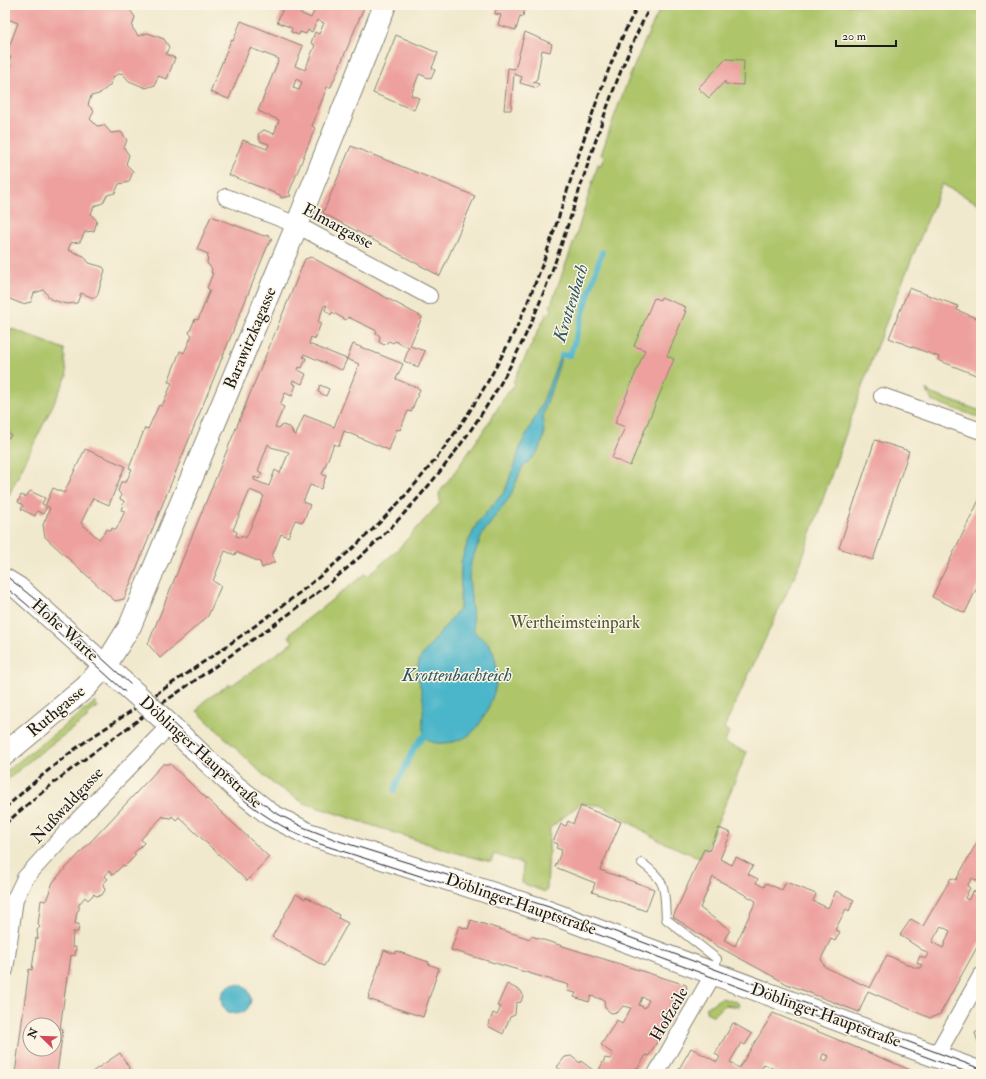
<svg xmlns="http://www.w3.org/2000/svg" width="986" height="1079" font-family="'IM FELL Double Pica',serif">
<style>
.green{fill:#aec56b;stroke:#657044}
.water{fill:#4bb5c9;stroke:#346872}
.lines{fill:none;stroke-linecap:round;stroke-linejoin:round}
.stream{stroke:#4bb5c9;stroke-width:6}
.building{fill:#eda09e;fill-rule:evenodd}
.lane-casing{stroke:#868274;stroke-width:10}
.street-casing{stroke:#868274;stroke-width:18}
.secondary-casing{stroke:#868274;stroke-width:24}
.lane{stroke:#fff;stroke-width:8}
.street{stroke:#fff;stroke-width:16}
.secondary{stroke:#fff;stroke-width:22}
.tram{stroke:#1c1c1c;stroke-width:1}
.rail{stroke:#1c1c1c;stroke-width:3;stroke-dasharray:6 3;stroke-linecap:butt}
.secondary-bridge-casing{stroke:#868274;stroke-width:24;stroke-linecap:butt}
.secondary-bridge{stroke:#fff;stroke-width:22}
.labels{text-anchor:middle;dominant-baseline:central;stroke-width:3;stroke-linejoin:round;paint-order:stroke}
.street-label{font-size:17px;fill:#1c1c1c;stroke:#fcf5e5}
.park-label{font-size:17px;fill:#4f5738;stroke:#fcf5e5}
.water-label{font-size:18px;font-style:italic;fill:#2f5961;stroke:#fcf5e5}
</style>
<rect width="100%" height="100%" fill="#fcf5e5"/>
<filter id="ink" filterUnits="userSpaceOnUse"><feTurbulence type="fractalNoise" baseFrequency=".025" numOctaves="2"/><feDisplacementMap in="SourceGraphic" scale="8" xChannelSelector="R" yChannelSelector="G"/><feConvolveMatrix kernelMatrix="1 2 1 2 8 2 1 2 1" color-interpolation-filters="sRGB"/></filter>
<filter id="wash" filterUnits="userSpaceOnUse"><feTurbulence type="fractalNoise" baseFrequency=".012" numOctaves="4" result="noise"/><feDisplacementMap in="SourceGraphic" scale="16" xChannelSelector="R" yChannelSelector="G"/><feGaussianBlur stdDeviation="0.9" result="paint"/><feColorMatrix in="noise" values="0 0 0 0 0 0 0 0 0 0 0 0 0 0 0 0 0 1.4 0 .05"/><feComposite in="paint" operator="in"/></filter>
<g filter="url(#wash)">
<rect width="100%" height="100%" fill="#f1e9cd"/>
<path class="green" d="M662 5H981V205L942 184 875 350 801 562 724 728 729 732 725 743 747 752 706 850 704 849 700 858 662 842 600 805 580 804 550 828 547 889 545 892 522 883 523 864 494 854 491 862 456 853 304 803 272 783 197 711 204 701 230 684 232 685 293 642 289 636 291 635 290 633 366 573 368 576 398 549 440 503 439 493C464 460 487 427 508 391L510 392 515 383 513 382 547 313 550 314 552 309 550 307 576 236 598 164 601 165 604 156 601 155C618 103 638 53 662 5Z
M5 326 64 349 67 376 5 503Z
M926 389 932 394 981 411V418L932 401Z
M95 702 98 707 90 712 87 718 33 758 5 782V772Z
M721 998 737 1002 740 1005 739 1007 725 1005 714 1016 706 1012V1008Z"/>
<path class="water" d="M561 353 562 356 543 415 544 436 541 446 536 454 522 468 510 497 483 533 471 562 469 577 474 630C478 638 484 638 489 644 494 651 496 662 497 670 499 688 484 725 469 735 461 741 447 744 437 743 432 743 427 740 425 735 420 724 425 711 423 699 421 684 414 673 420 658L460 608 461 562 467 544 478 522 505 491 521 445 542 404Z
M221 999a15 15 0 1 1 30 0a15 15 0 1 1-30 0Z"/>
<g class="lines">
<path class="stream" d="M562 355H570C582 321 590 286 602 252
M394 790 414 748 425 735"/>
</g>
<g id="blocks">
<path class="building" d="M5 5H117L130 10 135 17 132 27 138 36 148 33 164 39 169 47 166 54 175 58 167 79 158 76 155 85 146 88 129 81 122 73 114 76 110 85 99 94 91 96 88 105 94 111 90 119 97 126 104 125 111 133 121 132 127 140 124 148 129 155 126 164 133 171 129 182 119 184 115 193 107 195 103 203 94 206 91 214 97 221 94 231 85 232 80 242 71 243 68 250 84 256 89 263 103 267 105 270 97 296 94 298 81 293 77 303 66 304 50 299 44 290 34 293 31 302 22 304 5 297V81L11 65 8 64 11 57 6 55 18 23 5 18Z
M313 5H365L331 87H327L312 126 315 128 289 193 291 196 281 198 280 195 229 175 243 140 267 149 269 144 260 141 258 134 264 130 274 134 279 120 258 111 279 59 250 48 229 99 210 92 231 40 233 41 241 21 303 46 295 66 305 70 315 45 311 43 315 32 319 34 324 23 317 20 312 32 308 30 306 34 300 32 299 35 291 32 292 28 277 22 284 6 311 18 315 9 312 8ZM296 79 302 82 299 90 293 88Z
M497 5H525L523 17 520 16 516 30 498 25 501 15 495 14Z
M525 32 552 44 550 52 542 50 537 79 533 82 539 84 537 88 520 83 522 77 514 74 511 110H504L508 68 515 69Z
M396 35 438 53 432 68 435 70 431 79 419 74 411 95 419 98 414 110 373 93Z
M726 59 744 60 743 85 725 84V81L709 98 698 88Z
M351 146 475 196 440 276 323 213Z
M211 216 264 236 269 235 272 239 268 245 124 599 115 601 45 537 43 525 50 508 47 506 43 514 37 511 35 516 21 509 23 505 18 502 21 495 26 497 30 491 45 498 42 504 45 506 53 488 64 493 85 449 125 466 109 505 93 498 81 523 99 539 107 529 111 531 112 528 116 530 125 511 121 510 124 501 120 499 121 495 118 491 121 482H126L132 469 129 468 145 428 148 429 159 405 162 406 172 383 168 382 180 351 184 353 192 335 189 333 195 319 198 320 210 290 207 288 213 273H211L212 269 207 263 208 254 197 249Z
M311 257 422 317 410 346 425 351 418 367 404 361 409 348 395 341 393 343 389 341 384 345 379 342 380 336 376 333 377 331 348 317 346 320 332 312 331 315 325 310 327 305 324 306 318 322 321 323 315 339 311 337 309 344 347 359 342 370 304 354 303 357 306 358 302 368 299 367 298 370 306 374 302 384 293 380 292 383 296 385 292 396 285 393 280 405 284 407 275 427 278 428 283 425 291 428 293 434 296 435 304 415 334 427 359 364 347 359 353 344 403 364 396 379 420 389 411 412 408 411 400 430 397 429 389 450 344 431 339 446 334 444 322 474 326 476 321 489 310 485 303 502 310 505 303 522 295 520 288 537 281 534 272 556 275 562 262 568 260 562 236 552 235 555 225 551 213 581 221 586 208 616 160 658 148 644 305 259ZM268 444 271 447 289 452 280 473 275 470 269 486 254 480V477L259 479 262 473 258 471ZM250 490 264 496 246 538 242 536 241 538 236 536 237 532 233 530Z
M909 288 958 306 957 310 981 320V377L938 360 939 357 889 338Z
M661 297 686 307 684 311H686L667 356 674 359 630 466 612 458 625 427 615 423 645 350 634 346 654 298 660 300Z
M320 385 329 389 326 396 318 392Z
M5 426 11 436 5 440Z
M875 440 909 451 873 560 839 548Z
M981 496V579L965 613 932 597Z
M163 764H170L269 857 247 881 179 817 176 820 172 816 171 818 163 817V816L141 839 144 843 134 853 136 855 125 866 123 865 113 875 109 871 105 876 108 879 103 884 105 890 102 895 96 896 94 894 88 900 85 897 79 904V910L77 911 75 924H79L78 932H73L72 947H76L75 956 71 955 68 978 67 977 60 1029H63L57 1073 15 1074 29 969 32 970 36 938 38 939 37 930 40 927 38 925 41 900 46 901 53 882ZM30 1025H54V1049H30Z
M581 806 621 822 600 870 654 889 646 911 592 892 595 883 555 867 562 850 556 848 558 844 553 842 561 824 566 826 568 821 573 824Z
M719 828 731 833 720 859 732 865 736 857 753 866 748 874 758 879 756 883 764 887 766 883 782 890 786 882 816 894 813 901 828 908 836 891 854 900 849 911 846 909 835 930 840 932 835 941 831 939 821 959 825 967 870 988 887 955 916 968H920L922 965 917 963 920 956 925 959 928 954 900 935 911 919 923 926 951 878 956 880 981 835V883L972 878 967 886 970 888 965 898 968 900 973 891 977 893 981 884V940L940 1014 930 1018 868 991 859 1012 787 984 719 947 673 917 704 849 709 851ZM713 877 756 901 735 946 724 940 730 930 700 908ZM941 926 950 931 943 948 932 942Z
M296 894 305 899 306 897 339 915 338 918 348 923 324 966 272 937Z
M471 920 530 939 531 936 588 954 686 985 687 988 649 1056 646 1055 638 1068 637 1067 633 1074H602L599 1070 605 1058 610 1059 613 1054 601 1045 617 1020 622 1024 631 1008 623 1006 618 1012 611 1013 605 1008 604 1000 591 996 589 1002 574 997 576 993 567 991 569 985 451 950 459 926 468 929ZM642 997 649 1000 645 1008 639 1005Z
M384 950 395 954 396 951 429 962 428 964 439 968 423 1017 368 999Z
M507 984 521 991 523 995 521 1002 516 1003 515 1015 510 1017 503 1034 488 1026 493 1013 497 1015 501 1007 497 1006Z
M773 1013 831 1037 920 1074H782L773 1071 774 1069 764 1064 759 1074H676L691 1048 717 1062 720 1057 715 1054 733 1023 752 1034 745 1045 741 1043 730 1062 739 1068ZM823 1054 829 1056 826 1062 821 1060Z
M981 1029V1040L978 1042 975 1033Z
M120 1053 133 1074H89Z
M571 1056 580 1063 581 1061 598 1074H566L557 1067 565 1057Z"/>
</g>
</g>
<g filter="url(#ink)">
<use href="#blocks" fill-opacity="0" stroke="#868274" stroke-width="1"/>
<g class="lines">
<g class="lane-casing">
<path id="lane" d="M642 863C668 882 664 889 666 919L717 959 714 972"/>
</g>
<g class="street-casing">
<path id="street" d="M226 197 297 225 429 296
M882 396 981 431
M5 970 15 899 25 878 74 824 170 725
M936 1056 981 976
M656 1074 714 973"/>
</g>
<g class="secondary-casing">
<path id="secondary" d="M5 580 18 588 136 694
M162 718 233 785 271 815 308 834 540 909 981 1073
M5 754 86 687 107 663 130 626 297 225 385 5"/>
</g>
<use href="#lane" class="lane"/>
<use href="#street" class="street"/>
<use href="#secondary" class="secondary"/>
<path class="tram" d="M5 575 57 617 240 785 274 812 303 827 339 841 549 907 981 1069
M5 587 24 602 101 670 244 800C268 819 292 833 320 844L567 923 972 1074"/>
<path class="rail" d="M5 808C26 789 48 770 70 753 89 738 111 725 131 711 212 656 298 601 369 533 416 488 460 432 492 374 503 354 514 334 523 313 567 212 587 102 638 5
M5 824C81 756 166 702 248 643 279 621 310 600 339 575 403 522 456 458 499 386 569 267 587 127 651 5"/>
<g class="secondary-bridge-casing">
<path id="secondary-bridge" d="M136 694 162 718"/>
</g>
<use href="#secondary-bridge" class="secondary-bridge"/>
</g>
</g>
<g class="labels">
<g class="street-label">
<text transform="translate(338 226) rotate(28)">Elmargasse</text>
<text transform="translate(250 338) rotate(-67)">Barawitzkagasse</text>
<text transform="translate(65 630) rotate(42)">Hohe Warte</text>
<text transform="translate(56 711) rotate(-40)">Ruthgasse</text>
<text transform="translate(201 752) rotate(42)">Döblinger Hauptstraße</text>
<text transform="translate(67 805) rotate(-47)">Nußwaldgasse</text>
<text transform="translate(521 904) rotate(19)">Döblinger Hauptstraße</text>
<text transform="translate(669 1014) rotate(-60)">Hofzeile</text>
<text transform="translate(826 1015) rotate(20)">Döblinger Hauptstraße</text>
</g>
<g class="park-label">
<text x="575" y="622">Wertheimsteinpark</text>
</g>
<g class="water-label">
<text transform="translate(571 303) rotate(-73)">Krottenbach</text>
<text x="457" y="675">Krottenbachteich</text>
</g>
</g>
<rect width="986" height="1079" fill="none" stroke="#fcf5e5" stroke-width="20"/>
<g transform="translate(42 1037) rotate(293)"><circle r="19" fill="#fcf5e5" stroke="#a29e95"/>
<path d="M0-3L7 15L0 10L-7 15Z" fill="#d1495b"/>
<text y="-6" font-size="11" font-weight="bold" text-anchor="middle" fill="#1c1c1c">N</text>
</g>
<path d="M836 40v6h60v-6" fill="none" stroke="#1c1c1c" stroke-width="2"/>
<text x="842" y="40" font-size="12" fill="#1c1c1c" stroke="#fcf5e5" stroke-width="3" paint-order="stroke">20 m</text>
</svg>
